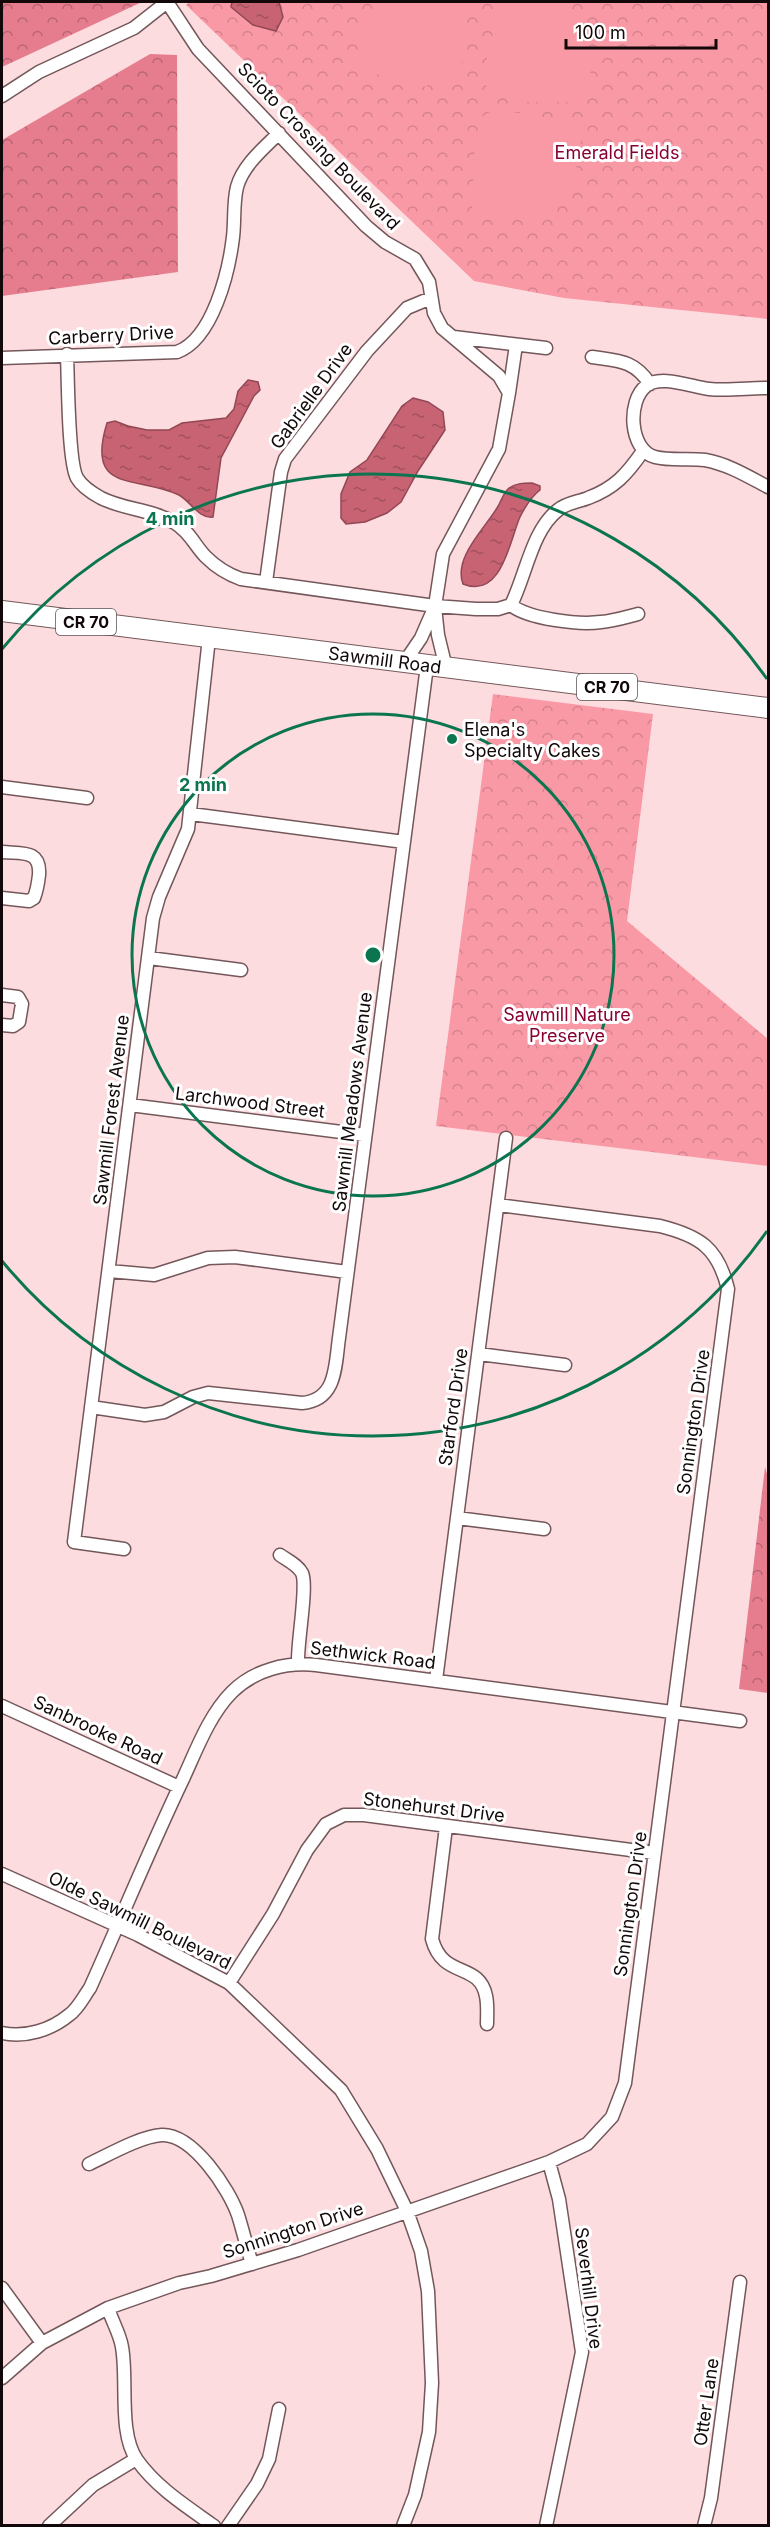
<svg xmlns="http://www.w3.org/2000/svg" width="770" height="2527" font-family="Inter,sans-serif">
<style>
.forest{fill:url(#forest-crowns)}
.park{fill:url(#park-crowns)}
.garden{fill:#fa99a6}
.water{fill:url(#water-ripples);stroke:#914854;stroke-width:1.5}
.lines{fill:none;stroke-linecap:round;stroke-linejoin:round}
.street-casing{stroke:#73575a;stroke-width:15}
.primary-casing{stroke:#73575a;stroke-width:22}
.street{stroke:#fff;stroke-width:12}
.primary{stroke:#fff;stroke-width:20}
.ring{fill:none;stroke:#0a754e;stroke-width:3}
.poi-dot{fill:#0a754e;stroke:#fff;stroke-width:2}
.labels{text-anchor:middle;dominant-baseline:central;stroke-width:6;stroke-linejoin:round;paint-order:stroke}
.shield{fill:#fff;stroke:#595253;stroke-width:1.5}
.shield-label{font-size:16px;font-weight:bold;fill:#120809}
.street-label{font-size:18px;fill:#120809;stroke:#fff}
.park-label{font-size:18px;fill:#870031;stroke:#fff}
.poi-label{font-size:18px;fill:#120809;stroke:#fff;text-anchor:start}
.centre{fill:#0a754e;stroke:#fff;stroke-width:3}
.ring-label{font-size:18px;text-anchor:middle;font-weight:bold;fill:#0a754e;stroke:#fff;stroke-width:6;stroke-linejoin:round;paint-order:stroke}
</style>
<defs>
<pattern id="forest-crowns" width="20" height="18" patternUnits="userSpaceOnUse" patternTransform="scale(1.5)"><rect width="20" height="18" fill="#e67d8e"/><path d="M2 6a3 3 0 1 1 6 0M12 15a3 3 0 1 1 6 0" fill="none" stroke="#b96472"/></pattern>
<pattern id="park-crowns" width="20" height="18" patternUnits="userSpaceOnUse" patternTransform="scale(1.5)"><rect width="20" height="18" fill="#fa99a6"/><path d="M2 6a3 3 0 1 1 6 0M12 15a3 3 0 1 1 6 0" fill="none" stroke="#d5828e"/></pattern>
<pattern id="water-ripples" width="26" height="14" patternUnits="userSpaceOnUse" patternTransform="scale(1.5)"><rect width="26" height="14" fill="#c86374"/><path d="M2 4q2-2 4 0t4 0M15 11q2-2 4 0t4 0" fill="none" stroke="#a1505d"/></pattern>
</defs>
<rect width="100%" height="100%" fill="#fddcdf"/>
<path class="forest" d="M2 2H142L2 67Z
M150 54 177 55 178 272 2 296V140Z
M765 1467 768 1477V1693L739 1689Z"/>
<path class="park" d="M189 2H768V319L564 298 474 281 186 5Z
M493 694 653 714 627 921 768 1039V1166L436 1126Z"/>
<path class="garden" d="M378 2H467L466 44 458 81 449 88 427 85V87L357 69C359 45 359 20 378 2Z
M501 2H554C595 28 595 58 586 102H529L492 94 485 84 488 63 486 62Z
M493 110 527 114 582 129C579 172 570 212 518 216 503 218 487 214 472 212L475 140 477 139 480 118Z"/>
<path class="water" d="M232 2H279L283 17 276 31 253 25 231 7Z
M248 380 258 382 260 390 254 396 221 458 213 517C199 519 190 501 179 495 136 475 85 494 107 423L115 421 128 426 147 430H169L182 423 226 418 234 409 238 391Z
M413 398 428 402 443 412 445 430 418 471 401 502 387 513 365 522 346 524 341 518V494L350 472 367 460 402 406Z
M532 483 540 486V490C531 497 525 507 520 517 510 539 502 600 463 584 453 558 485 528 497 508 501 502 503 493 509 488 516 483 524 483 532 483Z"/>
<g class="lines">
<g class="street-casing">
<path id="street" d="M167 2 198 49 366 226 385 242 415 259 429 282 434 313 442 328 499 376 509 393 499 449 443 554 435 606 421 638 404 663
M2 96 39 72 134 28 167 2
M454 337 546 348
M67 354C68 377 68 462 77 478 82 487 92 493 101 498 125 510 151 509 175 523 190 532 195 546 206 557 216 567 227 574 241 579L435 606 476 609H498L511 605C526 575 532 530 558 510 566 503 578 502 588 498 615 488 627 474 643 451
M592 357C619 361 634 360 650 384
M2 358 177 352C213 339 229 271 233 237 235 221 233 203 237 187 243 165 264 148 279 133
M768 388C749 388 728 391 709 389 692 387 660 374 646 386 627 401 629 450 655 457 670 461 689 458 705 460 728 464 749 477 768 487
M509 393 516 345
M266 582 281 472 285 459 367 351 407 308 431 298
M511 605C528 619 579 625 601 622 614 621 626 617 638 614
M435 607 438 635 446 668
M2 787 87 798
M191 814 404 842
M2 852C21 854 41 849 39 875 38 884 37 890 34 898L29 901 2 898
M149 958 241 970
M2 995 18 997 22 1004 19 1022 13 1026 2 1025
M130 1105 365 1135
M109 1271 154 1275 208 1258 235 1257 347 1272
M479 1354 565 1365
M91 1407 145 1415 164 1412 193 1397 208 1393 302 1403C337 1400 335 1366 339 1338L427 666
M457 1518 544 1529
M124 1549 74 1542 153 918 159 897 188 829 209 638
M280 1555C287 1560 298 1565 302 1573 308 1586 297 1643 298 1663
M436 1680 506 1138
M2 1706 179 1787
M446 1827 432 1939C443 1980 479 1961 486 1996 488 2005 487 2016 487 2024
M2 1874 138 1935 229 1983 341 2090 377 2149 407 2211 421 2251 428 2291 432 2383 429 2432 415 2495 403 2526
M229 1983 273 1914 307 1850 326 1824 344 1815H364L654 1853
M2 2033C25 2038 51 2030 69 2015 78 2009 84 1996 90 1988 121 1919 150 1848 183 1779 196 1751 209 1715 232 1692 254 1670 286 1662 316 1665L740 1721
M89 2164C108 2155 141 2136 162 2135 193 2134 229 2189 238 2215 243 2231 247 2248 252 2264
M2 2288 42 2343
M108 2308C112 2321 120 2334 122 2347 128 2380 118 2433 137 2460 157 2488 186 2506 214 2526
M2 2378 42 2343 108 2308 179 2283 211 2276 298 2250 549 2162 587 2144 612 2117 625 2083 728 1289C718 1248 700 1236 660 1226L498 1205
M49 2526 93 2485 136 2459
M228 2526 257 2484 269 2459 279 2409
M546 2526 582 2352 559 2199 549 2162
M704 2526 711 2498 740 2282"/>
</g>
<g class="primary-casing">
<g id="primary">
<path id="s1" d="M2 611 768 708"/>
</g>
</g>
<use href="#street" class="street"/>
<use href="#primary" class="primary"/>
</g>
<g class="ring">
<circle cx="373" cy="955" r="241"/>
<path d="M767 1231A481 481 0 0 1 2 1261M2 649A481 481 0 0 1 767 679"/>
</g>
<circle class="poi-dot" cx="452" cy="739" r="6"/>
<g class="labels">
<g class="shield">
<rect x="56" y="609" width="60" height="26" rx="4.5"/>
<rect x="577" y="674" width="60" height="26" rx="4.5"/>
</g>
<g class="shield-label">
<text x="86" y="622">CR 70</text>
<text x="607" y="687">CR 70</text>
</g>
<g class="street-label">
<text transform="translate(319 146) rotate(46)">Scioto Crossing Boulevard</text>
<text transform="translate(111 335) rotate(-3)">Carberry Drive</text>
<text transform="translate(311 396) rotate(-54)">Gabrielle Drive</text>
<text stroke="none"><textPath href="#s1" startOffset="386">Sawmill Road</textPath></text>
<text transform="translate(250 1102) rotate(7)">Larchwood Street</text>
<text transform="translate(352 1102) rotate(-83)">Sawmill Meadows Avenue</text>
<text transform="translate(111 1110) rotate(-83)">Sawmill Forest Avenue</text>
<text transform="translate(453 1407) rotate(-82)">Starford Drive</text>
<text transform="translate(693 1422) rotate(-82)">Sonnington Drive</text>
<text transform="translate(373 1655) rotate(7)">Sethwick Road</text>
<text transform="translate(98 1730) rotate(25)">Sanbrooke Road</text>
<text transform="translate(434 1807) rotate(7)">Stonehurst Drive</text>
<text transform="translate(630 1904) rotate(-82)">Sonnington Drive</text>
<text transform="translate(140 1920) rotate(26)">Olde Sawmill Boulevard</text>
<text transform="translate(293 2230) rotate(-18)">Sonnington Drive</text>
<text transform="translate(589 2288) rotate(83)">Severhill Drive</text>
<text transform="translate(706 2402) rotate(-82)">Otter Lane</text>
</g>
<g class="park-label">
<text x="617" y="152">Emerald Fields</text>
<text x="567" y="1014">Sawmill Nature<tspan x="567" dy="21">Preserve</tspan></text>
</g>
<g class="poi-label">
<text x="464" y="729">Elena's<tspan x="464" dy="21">Specialty Cakes</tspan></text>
</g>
</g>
<circle cx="373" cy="955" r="9" class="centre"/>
<g class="ring-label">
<text x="170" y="525">4 min</text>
<text x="203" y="791">2 min</text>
</g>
<rect width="770" height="2527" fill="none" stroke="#120809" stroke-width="6"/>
<path d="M566 39v9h150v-9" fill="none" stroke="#120809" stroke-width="3"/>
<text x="575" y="39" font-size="18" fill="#120809" stroke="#ffffff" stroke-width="4.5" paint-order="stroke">100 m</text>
</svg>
